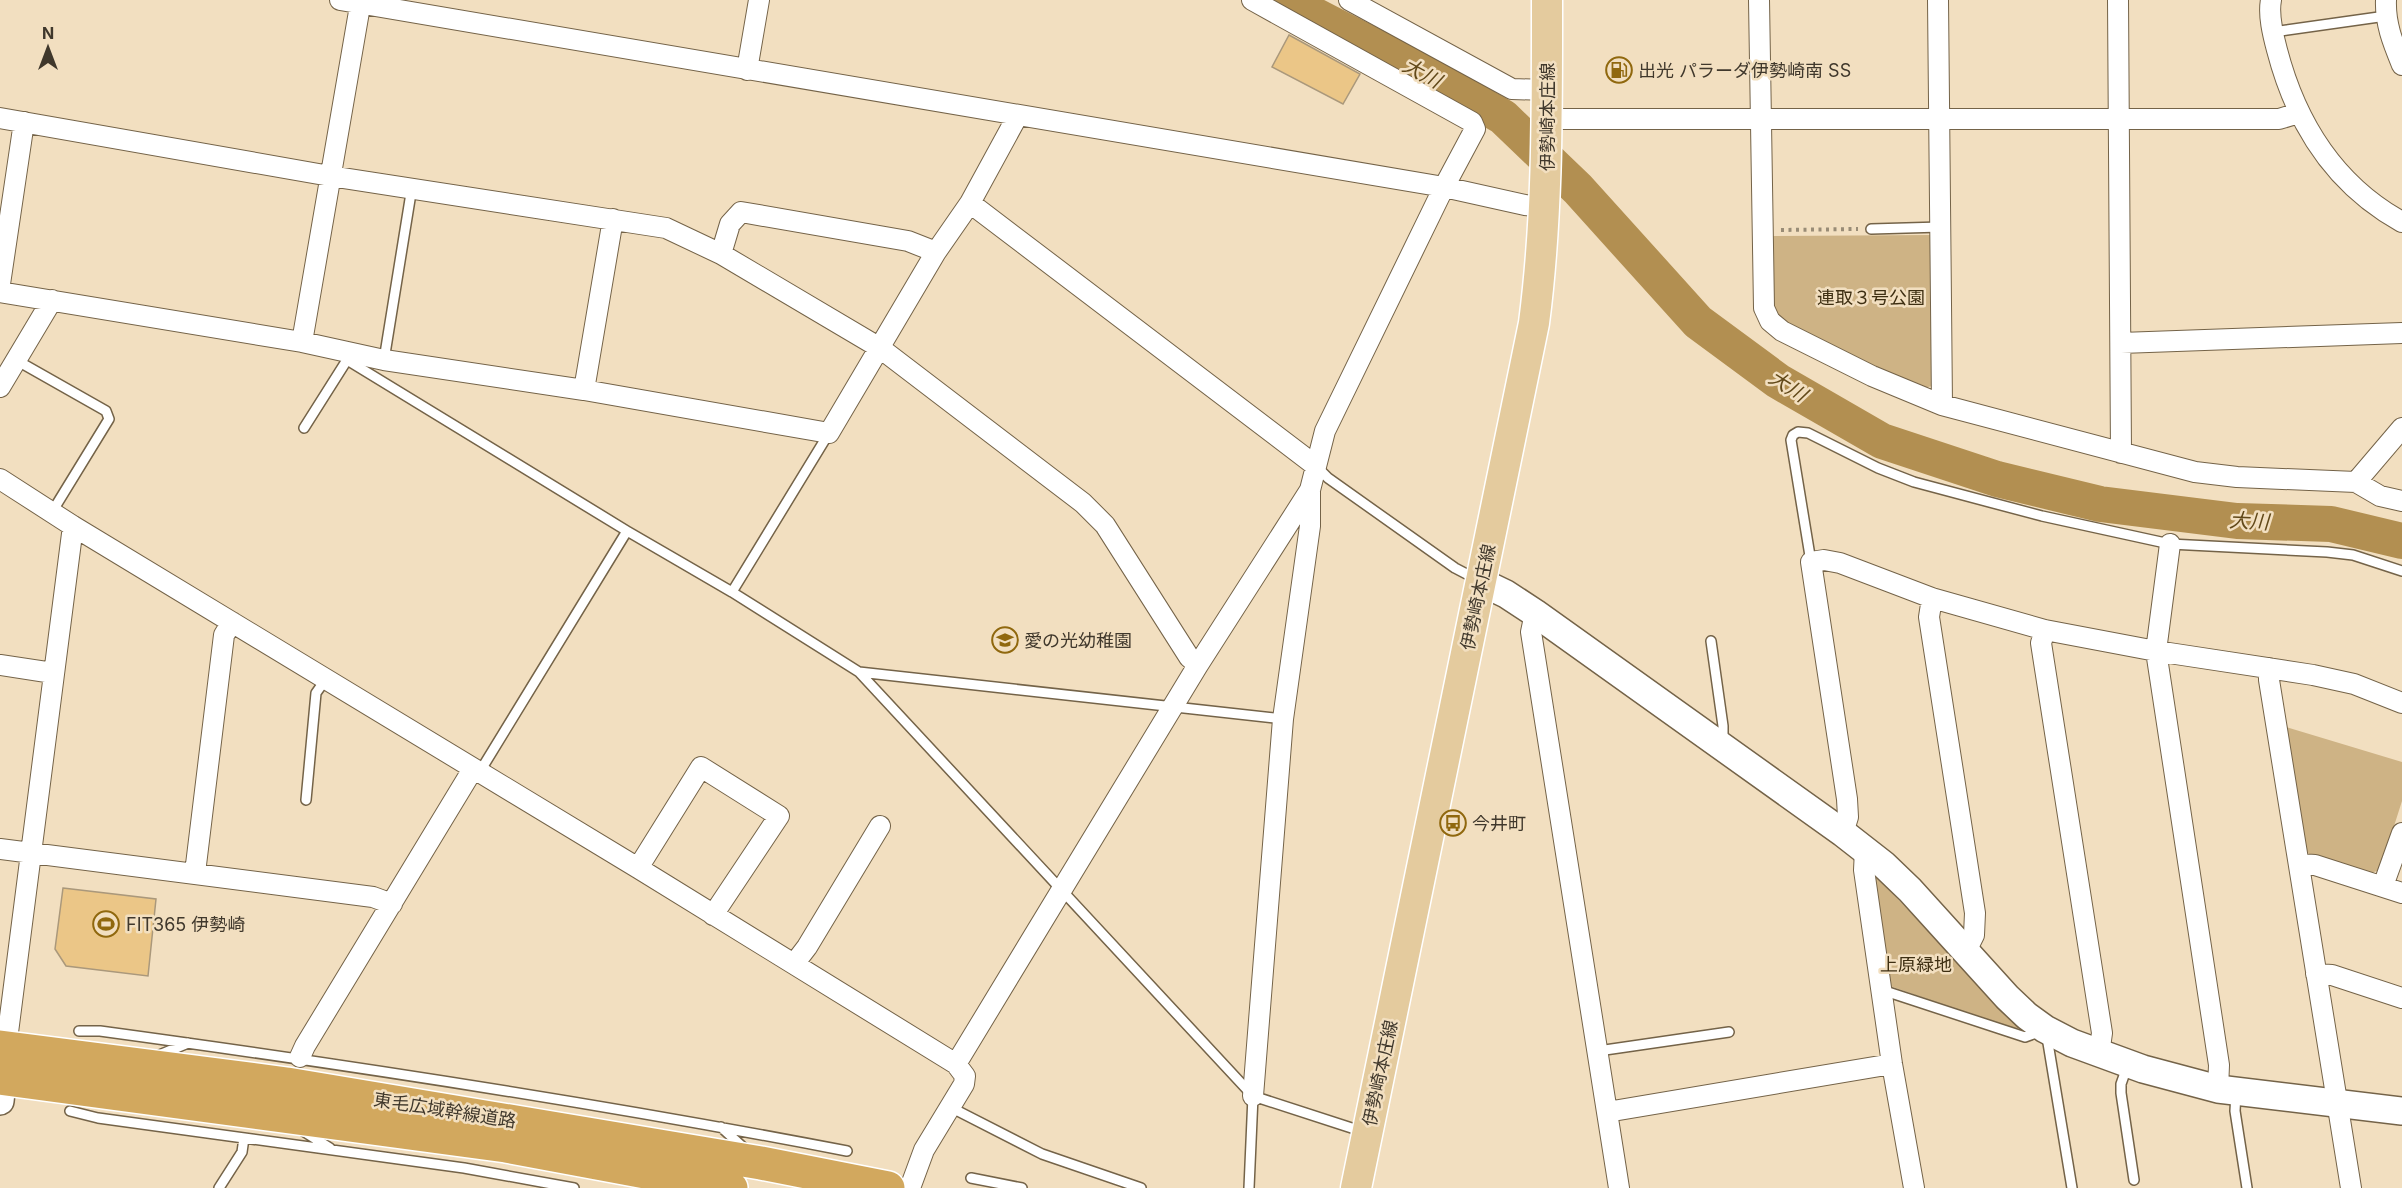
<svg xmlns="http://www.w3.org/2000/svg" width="2402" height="1188" font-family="Inter,'Noto Sans JP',sans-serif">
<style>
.green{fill:#ceb385}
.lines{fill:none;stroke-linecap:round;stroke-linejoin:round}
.river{stroke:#b28f51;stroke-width:36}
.building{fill:#ebc687;stroke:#aa987b;stroke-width:1.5}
.lane-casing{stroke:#746348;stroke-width:12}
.street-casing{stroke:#746348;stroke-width:22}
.secondary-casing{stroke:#746348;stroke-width:30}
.primary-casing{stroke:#fff;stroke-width:33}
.highway-casing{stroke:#fff;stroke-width:36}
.path{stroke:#998c76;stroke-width:4;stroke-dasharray:3 4.5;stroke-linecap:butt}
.lane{stroke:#fff;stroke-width:9}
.street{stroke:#fff;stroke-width:20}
.secondary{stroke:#fff;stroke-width:27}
.primary{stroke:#e4cb9e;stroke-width:30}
.highway{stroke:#d2a85e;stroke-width:33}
.labels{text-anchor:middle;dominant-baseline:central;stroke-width:5;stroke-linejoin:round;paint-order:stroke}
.poi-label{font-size:18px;fill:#40382c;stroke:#f2dfc0;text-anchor:start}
.street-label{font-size:18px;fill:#40382c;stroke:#f2dfc0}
.park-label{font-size:18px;fill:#3e2f12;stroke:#f2dfc0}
.water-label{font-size:20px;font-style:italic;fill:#624919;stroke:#f2dfc0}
</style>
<rect width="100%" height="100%" fill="#f2dfc0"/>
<path class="green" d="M1931 235 1933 386 1923 388 1857 360 1778 317 1770 307V236Z
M2283 726 2402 762V801L2380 870 2368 874 2309 854 2301 843Z
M1875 875 2020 1028 2013 1029 1890 986Z"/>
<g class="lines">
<path class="river" d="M1285 0 1428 74 1503 117 1578 189 1698 322 1778 381 1882 441 1997 479 2100 504 2237 521 2331 524 2402 541"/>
</g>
<path class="building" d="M1289 35 1360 74 1343 104 1272 67Z
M63 888 156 899 148 976 66 966 55 949Z"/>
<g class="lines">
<g class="lane-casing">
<path id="lane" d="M2273 32 2386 16
M1871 229 1941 227
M346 356 347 360 627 531 732 592 859 672 1253 1096 1364 1132
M16 360 106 411 109 419 52 512
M384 360 412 187
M304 428 347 360
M1316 466 1328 478 1455 568 1478 580
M1811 562 1791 440 1793 435 1798 432 1808 433 1878 468 1914 482 2042 516 2170 544 2327 552 2353 555 2402 571
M732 592 829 433
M1711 641 1723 726V742
M859 672 1283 719
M479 773 627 531
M306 800 316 693 326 679
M1882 990 2025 1037 2039 1032
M79 1031H100C350 1065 599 1103 847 1151
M2047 1037 2072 1188
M1598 1051 1729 1032
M157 1056 188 1043
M2127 1067 2121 1084V1093L2134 1180
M2236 1093 2235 1111 2247 1188
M950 1107 1042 1154 1141 1188
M70 1111 98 1118 464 1168 574 1188
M721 1127 746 1150
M303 1131 330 1148
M971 1178 1022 1188
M219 1188 242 1152 244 1138
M1249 1188 1253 1096"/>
</g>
<g class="street-casing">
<path id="street" d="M340 0 1444 187 1525 205 1545 207
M1252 0 1472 122 1475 129 1444 187 1325 431 1310 490V526L1283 719 1253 1096
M1349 0 1512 89 1547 90
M1759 0 1764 308 1770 321 1782 331 1872 376 1942 405 2195 472 2237 477 2356 482 2380 496 2402 501
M1938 0 1942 405
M2118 0 2121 453
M2271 0C2268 15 2273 35 2277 50 2296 123 2335 185 2402 222
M2386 0C2385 24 2393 43 2402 65
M747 70 759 0
M0 118 330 176 666 228 721 254 880 348 1083 503 1105 525 1189 657 1198 665
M1546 119H2279L2299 113
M970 203 1316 466
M721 254 730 224 741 212 908 241 936 252
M0 284 24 122
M0 292 302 342 384 360 584 390 829 433 936 252 970 203 1018 115
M302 342 361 0
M2121 343 2402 333
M0 387 52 300
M584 390 613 219
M0 479 73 526 638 868 956 1064 965 1076 964 1084 924 1150 910 1188
M2356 482 2402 428
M2170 544 2156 651 2219 1065 2218 1089
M1932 598 1929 617 1975 913 1974 935 1966 951
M1535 613 1531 632 1619 1188
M2045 630 2041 643 2102 1033 2099 1054
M0 665 53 673
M2269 668V680L2351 1188
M1843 833 1848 817 1847 799 1811 562 1824 560 1840 563 1932 598 2045 630 2156 651 2313 675 2354 684 2402 703
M0 849 373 897 392 904
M1865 850 1864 870 1892 1064 1914 1188
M2299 864 2315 865 2402 893
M638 868 701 767 779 816 713 915
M195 873 224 635 232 622
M2383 886 2402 833
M794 964 807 947 880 826
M2316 974 2332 975 2402 998
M6 1048 73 526
M300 1057 305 1046 473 769
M956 1064 1198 665 1310 490
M1607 1112 1892 1064"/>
</g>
<g class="secondary-casing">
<path id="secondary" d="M1481 582 1506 594 1535 613 1843 833 1884 865 1910 890 2007 997 2027 1016 2045 1029 2072 1043 2143 1069 2218 1089 2402 1111
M0 1101 5 1057"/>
</g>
<g class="primary-casing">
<path id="primary" d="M1356 1188 1534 323C1548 215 1547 109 1547 0"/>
</g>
<g class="highway-casing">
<path id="highway" d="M0 1047 287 1084 761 1163 888 1188
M0 1078 506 1146 731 1188"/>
</g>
<path class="path" d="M1781 230 1858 229"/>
<use href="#lane" class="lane"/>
<use href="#street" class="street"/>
<use href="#secondary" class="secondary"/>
<use href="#primary" class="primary"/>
<use href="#highway" class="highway"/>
</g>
<defs>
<g id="fuel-ring" transform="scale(1.35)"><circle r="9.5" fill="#f2dfc0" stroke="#90680e" stroke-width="1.5"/><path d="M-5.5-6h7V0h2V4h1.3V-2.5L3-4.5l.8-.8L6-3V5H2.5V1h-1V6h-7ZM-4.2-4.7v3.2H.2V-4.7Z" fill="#90680e"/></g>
<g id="school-ring" transform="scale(1.35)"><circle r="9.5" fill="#f2dfc0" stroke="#90680e" stroke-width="1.5"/><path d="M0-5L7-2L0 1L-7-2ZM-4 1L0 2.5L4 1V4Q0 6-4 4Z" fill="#90680e"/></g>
<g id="bus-ring" transform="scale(1.35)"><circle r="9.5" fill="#f2dfc0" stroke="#90680e" stroke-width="1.5"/><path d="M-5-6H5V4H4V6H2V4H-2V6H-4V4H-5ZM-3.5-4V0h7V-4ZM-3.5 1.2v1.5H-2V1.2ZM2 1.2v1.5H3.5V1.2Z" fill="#90680e"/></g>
<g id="stadium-ring" transform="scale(1.35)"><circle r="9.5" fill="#f2dfc0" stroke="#90680e" stroke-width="1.5"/><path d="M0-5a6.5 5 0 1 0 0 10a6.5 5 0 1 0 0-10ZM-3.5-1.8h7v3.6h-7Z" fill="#90680e"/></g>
</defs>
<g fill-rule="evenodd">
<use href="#fuel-ring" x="1619" y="70"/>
<use href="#school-ring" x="1005" y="640"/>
<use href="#bus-ring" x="1453" y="823"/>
<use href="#stadium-ring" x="106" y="924"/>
</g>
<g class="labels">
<g class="poi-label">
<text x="1638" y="70">出光 パラーダ伊勢崎南 SS</text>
<text x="1024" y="640">愛の光幼稚園</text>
<text x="1472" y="823">今井町</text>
<text x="126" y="924">FIT365 伊勢崎</text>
</g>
<g class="street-label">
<text transform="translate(1547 117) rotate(-90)">伊勢崎本庄線</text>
<text transform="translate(1478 597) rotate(-78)">伊勢崎本庄線</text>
<text transform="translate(1380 1073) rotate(-78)">伊勢崎本庄線</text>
<text transform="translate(445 1110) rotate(9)">東毛広域幹線道路</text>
</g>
<g class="park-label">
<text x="1871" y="297">連取３号公園</text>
<text x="1916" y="964">上原緑地</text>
</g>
<g class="water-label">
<text transform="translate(1422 73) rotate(28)">大川</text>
<text transform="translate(1788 386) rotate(32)">大川</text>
<text transform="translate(2249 521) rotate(3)">大川</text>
</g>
</g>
<g transform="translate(48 48)" stroke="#f2dfc0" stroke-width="4.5" paint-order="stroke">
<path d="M0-4.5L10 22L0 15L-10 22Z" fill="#40382c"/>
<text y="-9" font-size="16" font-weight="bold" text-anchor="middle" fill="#40382c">N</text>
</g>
</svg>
